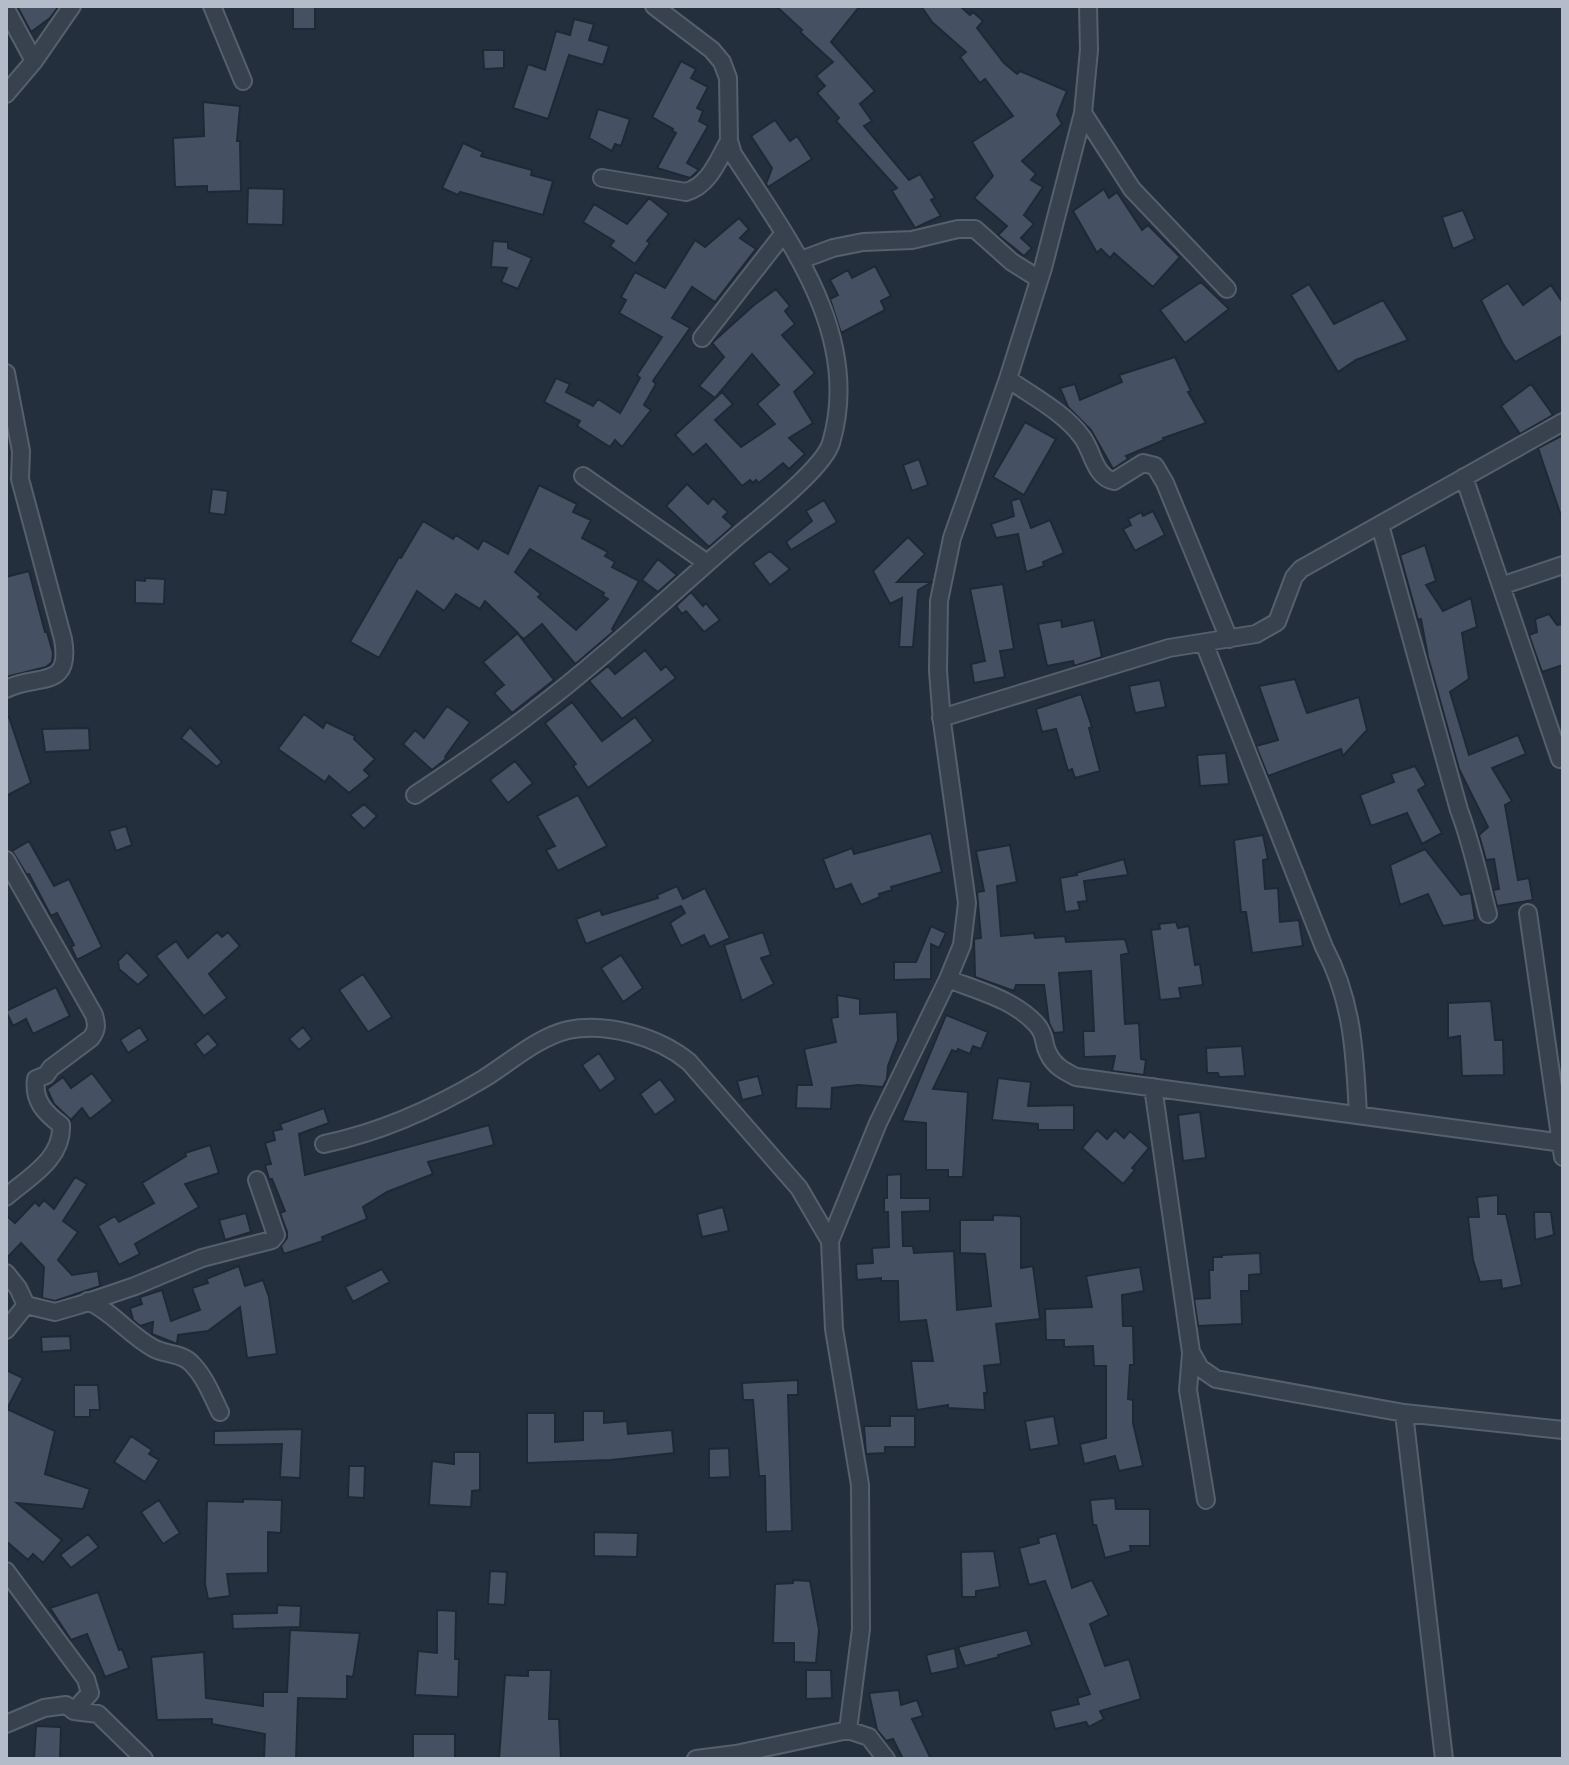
<svg xmlns="http://www.w3.org/2000/svg" width="1569" height="1765" font-family="Poppins,sans-serif">
<style>
.building{fill:#455162;stroke:#1f2835;stroke-width:2;fill-rule:evenodd}
.lines{fill:none;stroke-linecap:round;stroke-linejoin:round}
.street-casing{stroke:#565f6c;stroke-width:20}
.street{stroke:#38414e;stroke-width:16}
</style>
<rect width="100%" height="100%" fill="#242f3e"/>
<path class="building" d="M17 6H59L50 18 31 32Z
M293 6H315V29H293Z
M776 6H860L831 42 875 91 860 104 872 121 864 126 909 180 920 174 935 198 931 200 941 216 915 228 892 191 897 188 836 121 839 118 817 93 825 86 816 76 833 62 800 32 802 30Z
M921 6H960L970 15 973 12 983 21 977 28 1004 63 1017 74 1020 71 1067 91 1057 115 1062 124 1022 161 1036 174 1031 180 1043 187 1024 215 1034 224 1021 238 1032 248 1024 256 998 235 1007 226 974 198 993 176 972 142 1013 116 985 79 980 83 960 57 966 52 932 22Z
M574 19 594 24 589 40 609 46 603 65 569 55 548 119 513 108 528 64 545 70 556 31 570 35Z
M483 50H504V68L484 69Z
M681 61 696 69 691 78 708 87 697 108 703 111 699 121 708 126 687 163 699 170 690 178 657 168 676 133 672 131 673 129 652 117Z
M203 102 240 106 237 141H240L241 191 207 192V186L175 187 173 138 204 136Z
M598 109 630 119 621 146 615 144 612 151 589 138Z
M775 120 790 141 797 136 812 159 768 187 766 184 772 168 751 136Z
M463 143 483 152 481 156 532 170 531 175 553 181 543 215 460 192 458 195 442 188Z
M248 188 284 189 283 225 247 224Z
M1104 189 1109 198 1117 192 1142 230 1148 225 1180 257 1153 287 1114 253 1110 258 1101 249 1097 253 1073 211Z
M649 198 669 214 647 241 650 243 635 264 610 246 614 241 583 222 594 204 627 224Z
M1463 210 1475 239 1453 249 1442 217Z
M739 218 749 229 740 238 756 249 715 302 692 287 672 318 690 328 653 381 656 384 644 405 651 410 622 447 615 440 610 447 577 426 580 421 544 402 556 378 570 384 566 392 593 406 598 399 620 413 640 378 637 375 662 337 619 313 626 300 621 297 635 272 665 288 695 240 705 247Z
M493 241 508 242V248L532 258 518 289 501 282 507 268 491 267Z
M875 266 891 296 881 301 885 310 841 333 830 299 838 295 830 280 848 270 852 278Z
M1201 282 1229 309 1185 343 1160 310Z
M1508 283 1523 305 1551 285 1563 303V335L1515 362 1503 344 1481 300Z
M1309 284 1334 324 1383 300 1408 340 1356 360 1338 372 1291 295Z
M776 289 790 306 785 311 795 324 782 335 815 373 794 392 813 423 789 438 805 454 789 469 783 463 759 483 756 480 753 483 750 480 742 486 706 444 693 455 675 435 722 392 733 404 715 420 741 447 775 424 757 404 779 385 752 354 715 398 699 386 724 357 712 343 714 341 754 305Z
M1175 357 1191 391 1188 392 1206 423 1163 438 1164 440 1126 456 1128 459 1113 469 1091 430 1068 407 1060 388 1075 384 1080 400 1122 382 1119 375Z
M1531 384 1553 415 1520 434 1501 406Z
M1025 422 1056 439 1024 495 993 477Z
M1563 435V513H1560L1538 448Z
M919 459 928 485 912 491 903 465Z
M687 484 708 504 713 498 728 512 723 517 733 526 709 547 666 506Z
M539 485 577 504 573 512 591 520 582 538 608 552 605 556 615 562 612 567 639 581 612 629 614 631 579 661 575 664 542 624 524 639 518 634 554 680 512 713 494 693 504 685 483 662 518 633 485 601 480 609 456 594 444 611 417 591 379 658 350 642 399 557 401 558 423 521 453 539 456 535 478 549 483 540 508 554ZM530 549 604 593 603 596 608 599 576 630 538 597 541 594 515 572Z
M212 489 228 491 225 515 209 513Z
M1020 498 1031 528 1050 520 1064 553 1043 562 1044 566 1026 572 1018 534 996 538 991 524 1014 516 1011 501Z
M824 500 837 522 791 550 786 542 812 521 806 511Z
M1153 511 1165 535 1135 551 1123 529 1131 525 1128 519 1141 512 1143 516Z
M908 537 925 554 897 582H932L918 590 913 647H899L902 598 890 604 873 571Z
M1425 545 1436 581 1426 585 1443 611 1471 598 1477 627 1462 633 1469 679 1450 692 1469 755 1518 735 1526 754 1492 768 1512 801 1505 805 1518 880 1529 878 1533 900 1497 906 1493 890 1499 889 1494 859 1486 860 1479 835 1488 827 1459 769 1428 657 1421 619 1418 620 1400 555Z
M770 551 790 569 770 585 753 563Z
M658 559 677 575 658 592 642 580Z
M29 571 45 632H47L53 653 52 662 46 667 6 677V577Z
M145 578 165 579 164 604 135 603V580L145 581Z
M1003 584 1014 649 1000 651 1005 677 974 683 971 664 985 661 970 589Z
M691 592 703 606 706 603 720 620 704 632 686 611 682 614 676 606Z
M1549 614 1557 625 1563 624V665L1542 672 1529 635 1537 632 1535 619Z
M1061 620 1062 627 1094 620 1102 657 1074 666 1073 661 1047 666 1038 624Z
M645 650 661 670 666 666 676 678 622 719 589 681 608 666 615 674Z
M1295 679 1307 713 1359 697 1367 730 1343 756 1341 749 1268 776 1256 746 1278 740 1259 686Z
M1160 680 1166 707 1135 713 1129 686Z
M1081 694 1092 727 1089 728 1100 771 1075 778 1072 769 1068 771 1056 729 1042 732 1036 709Z
M572 702 602 741 635 717 653 741 588 788 573 766 576 764 545 723Z
M447 706 470 722 445 757 447 758 432 770 403 744 415 730 424 738Z
M304 714 323 728 326 722 355 736 354 739 375 759 364 770 370 776 349 793 329 776 325 782 278 749Z
M9 717 31 783 6 796V718Z
M190 727 222 762 217 767 181 738Z
M89 728 90 750 45 752 42 729Z
M1226 753 1229 784 1200 786 1197 755Z
M515 761 533 783 508 803 490 780Z
M1415 766 1426 785 1418 790 1442 833 1422 844 1407 813 1371 826 1360 795 1394 782 1391 774Z
M578 795 607 846 558 871 546 850 555 846 537 816Z
M364 804 377 816 364 829 350 815Z
M126 826 132 845 116 851 109 831Z
M931 833 942 872 891 887 892 890 879 894 880 897 861 905 851 884 835 890 823 859 852 848 854 854Z
M1263 835 1268 859 1263 860 1265 889 1278 888 1280 922 1299 920 1303 946 1252 953 1246 912H1241L1234 840Z
M29 841 54 886 69 879 102 947 77 960 71 947 74 945 57 913 51 916 29 874 27 875 12 851Z
M1010 845 1017 882 997 886 1001 936 1034 933 1035 938 1065 936 1066 942 1125 939 1129 953 1121 955 1125 1024 1139 1023 1141 1059 1146 1060 1144 1075 1112 1071 1115 1056 1084 1057 1083 1031H1094L1091 971 1059 973 1064 1032 1054 1033 1049 1023 1044 985H1016L1014 991 975 977 974 939 981 938 977 892 984 891 976 851Z
M1425 849 1461 895 1471 893 1475 920 1443 926 1428 894 1400 905 1390 865Z
M1124 859 1128 875 1084 881 1087 901 1078 902 1080 910 1065 912 1060 878 1077 875 1076 873Z
M677 886 683 899 705 888 730 938 710 947 704 935 681 946 670 923 685 913 681 906 586 944 576 919 600 910 602 915 658 898 657 895Z
M1176 922 1178 928 1189 926 1195 965 1200 964 1203 985 1179 988 1181 998 1160 1000 1151 930 1160 929 1159 924Z
M931 926 946 933 939 948 931 944V979L894 980V962H916Z
M217 932 222 937 228 932 240 946 209 974 227 998 204 1016 156 956 176 941 188 958Z
M763 932 771 955 761 958 774 984 742 1001 724 945Z
M127 952 149 975 138 985 119 969 118 961Z
M621 955 643 988 623 1002 601 968Z
M363 974 392 1017 368 1032 339 990Z
M56 987 70 1016 33 1034 26 1019 13 1026 6 1011Z
M837 995 860 999V1014L897 1012 898 1040 888 1066 887 1079 883 1087 858 1085 832 1088 831 1109 796 1108 797 1085H812L804 1049 836 1042 831 1018 838 1017Z
M1491 1001 1495 1040H1503L1504 1075 1462 1076 1460 1036 1448 1038V1003Z
M946 1015 988 1032 981 1049 973 1046 970 1054 958 1049 957 1052 952 1050 933 1089 968 1092 963 1177H948V1170H926V1123L902 1121Z
M140 1027 148 1040 128 1053 120 1040Z
M303 1027 312 1039 299 1050 289 1039Z
M208 1033 218 1045 204 1056 195 1044Z
M1242 1046 1245 1076 1219 1077 1218 1073H1207L1206 1048Z
M599 1053 616 1079 600 1091 582 1065Z
M92 1073 113 1101 90 1119 82 1108 71 1120 54 1104 47 1089 63 1077 71 1088Z
M758 1076 763 1095 742 1100 737 1081Z
M998 1078 1031 1082 1028 1106 1074 1105V1130H1038V1124L992 1120Z
M660 1079 676 1100 655 1115 640 1094Z
M324 1108 329 1123 299 1134 305 1175 489 1125 494 1145 428 1162 433 1174 387 1192 363 1207 367 1219 322 1237 323 1241 284 1254 281 1246 287 1238V1232L280 1213 285 1211 272 1179H269L265 1165 271 1164 265 1143 275 1140 273 1131 282 1129 280 1124Z
M1200 1112 1206 1158 1183 1161 1178 1115Z
M1097 1130 1107 1139 1115 1130 1124 1138 1130 1131 1149 1148 1132 1168 1135 1170 1123 1184 1082 1148Z
M210 1145 219 1173 185 1184 199 1207 135 1244 140 1254 119 1265 98 1226 115 1216 119 1222 154 1203 142 1183 186 1156 185 1153Z
M901 1174V1198H930V1211L902 1212 903 1246H913L914 1253 954 1251 957 1310 991 1306 985 1254 960 1253V1220H993V1215L1019 1216 1021 1218V1268L1033 1266 1040 1319 996 1324 1001 1364 984 1366 987 1393H984L985 1410 948 1408V1405L917 1410 911 1361H933L926 1320 899 1322 898 1281H881V1278L857 1280 856 1264 873 1263 872 1248 889 1247 888 1212H884V1198H887V1175Z
M75 1177 87 1184 63 1221 78 1232 58 1260 72 1275 98 1271 100 1286 55 1301 42 1298 44 1267 21 1243 6 1259V1215L15 1223 35 1202 39 1206 44 1200 54 1209Z
M1498 1195V1214H1506L1522 1285 1502 1289 1501 1280 1480 1282 1473 1260 1468 1217H1479L1477 1197Z
M723 1207 729 1231 702 1237 697 1214Z
M1534 1212H1551L1554 1235 1535 1240Z
M246 1213 251 1232 225 1240 219 1220Z
M1260 1253 1261 1274 1249 1275V1291H1241L1242 1324 1198 1326 1194 1299 1210 1298 1209 1270H1213V1257H1222V1255Z
M239 1266 245 1286 263 1280 269 1297 277 1354 247 1358 240 1307 208 1331 178 1335 177 1344 152 1334 153 1322 140 1326 133 1320 130 1308 142 1304 140 1297 162 1290 171 1321 200 1310 192 1288 208 1283 206 1279Z
M1140 1267 1144 1291 1122 1295 1123 1326H1133L1134 1365H1130L1128 1399 1133 1400V1423L1143 1466 1119 1471 1115 1456 1084 1464 1080 1444 1106 1438V1366H1094L1093 1346 1064 1347V1340H1046L1045 1309 1092 1307 1086 1276Z
M382 1269 390 1282 353 1302 345 1287Z
M70 1336 71 1350 42 1352 41 1337Z
M6 1370 23 1378 7 1409 55 1431 45 1474 90 1489 83 1509 17 1503 62 1540 43 1563 33 1554 28 1560 6 1541Z
M798 1380V1395H788L792 1531 766 1532 765 1476H759L753 1400H743L742 1383Z
M74 1385H98L100 1410H90V1417H74Z
M583 1411H604V1423L627 1421 628 1434 672 1430 674 1453 611 1460 527 1463V1413H555V1442L583 1440Z
M890 1416H915V1447H885V1453L866 1454 864 1426H890Z
M1054 1416 1059 1445 1030 1450 1025 1421Z
M302 1429 300 1478 280 1477 282 1444 214 1445V1431Z
M131 1436 152 1450 149 1454 159 1460 145 1482 114 1462Z
M729 1448 730 1477 709 1478V1449Z
M454 1452H480V1490L472 1491 471 1507 429 1505 432 1461 454 1464Z
M349 1466H365L364 1498 348 1497Z
M1115 1498 1116 1509H1150V1546H1130L1131 1551 1105 1558 1096 1525H1093L1090 1500Z
M243 1499 282 1500 281 1533 268 1532V1573L227 1574 230 1596 208 1599 205 1584 207 1501 243 1502Z
M159 1500 180 1533 163 1544 141 1512Z
M594 1532 638 1533 637 1557 594 1556Z
M1056 1533 1072 1588 1092 1580 1109 1615 1090 1624 1105 1666 1129 1659 1141 1699 1100 1711 1104 1719 1089 1727 1086 1722 1055 1729 1050 1711 1079 1704 1077 1698 1090 1694 1045 1581 1029 1585 1019 1548 1039 1543 1038 1538Z
M88 1534 99 1547 71 1568 60 1555Z
M994 1551 1000 1587 976 1591V1597H962L961 1552Z
M490 1571 507 1572 505 1605 488 1604Z
M793 1580 810 1581 819 1630 816 1663 794 1662V1643H773L775 1584 793 1583Z
M98 1592 119 1650 122 1649 129 1668 105 1677 87 1634 71 1640 50 1608Z
M277 1605 301 1606 300 1627 233 1629 232 1614 277 1613Z
M437 1610 456 1611 455 1659H459L458 1697 415 1695 418 1651 437 1653Z
M290 1630 360 1633 353 1677 347 1676V1699L298 1698 296 1759H264L265 1734 212 1724V1719L157 1720 151 1657 204 1652 206 1698 263 1706V1692H287Z
M1027 1630 1032 1645 998 1655 999 1657 965 1666 958 1647Z
M955 1648 958 1668 931 1674 926 1655Z
M528 1670H551L549 1719H559L561 1759H499L505 1675 528 1676Z
M806 1670H831L832 1698 806 1699Z
M899 1690 901 1705 917 1700 923 1716 912 1719 931 1759H903L893 1739 886 1741 877 1730 869 1693Z
M36 1726 61 1727 60 1759H34Z
M413 1734H455V1759H413Z"/>
<g class="lines">
<g class="street-casing">
<path id="street" d="M212 6 243 81
M6 9 34 61
M6 94 34 61 72 6
M1083 113 1132 189 1227 289
M602 178 686 192C709 186 718 160 729 141
M801 260 833 248 863 242 912 240 958 229H975L1012 262 1039 279
M702 338 784 233
M6 373 21 451 20 479 63 639C72 691 37 673 6 689
M1008 379C1032 396 1065 413 1082 437 1093 451 1094 477 1114 481L1143 463 1155 466 1165 483 1229 639
M583 476 707 563
M1464 477 1560 759 1563 758
M1380 525 1459 810C1472 844 1479 879 1488 914
M1501 586 1563 565
M1204 643 1324 947C1353 1001 1355 1055 1358 1115
M941 718 1169 648 1256 634 1277 622 1294 577 1301 569 1563 422
M415 795C455 768 496 741 534 711 605 657 670 595 737 537 759 518 823 469 831 443 863 335 788 239 733 154L729 141 728 78 722 62 712 50 654 6
M6 860 94 1015C97 1025 97 1030 91 1038L51 1068 46 1075 36 1079C33 1101 45 1113 61 1125 63 1159 29 1177 6 1197
M1528 913 1563 1157
M948 979C979 991 1015 1000 1037 1025 1047 1037 1042 1042 1048 1053 1054 1066 1064 1071 1076 1077L1563 1143
M1153 1087 1191 1352 1200 1368 1216 1379 1404 1413 1563 1430
M324 1144C381 1132 433 1109 483 1079 509 1063 538 1037 568 1030 607 1022 659 1037 689 1062L799 1188 830 1241
M6 1273 18 1288 26 1305
M88 1301C114 1313 128 1334 153 1348 165 1355 183 1353 192 1364 205 1377 212 1396 220 1412
M26 1305 55 1312 79 1305 135 1286 202 1258 272 1240 276 1235 257 1180
M6 1330 26 1305
M1191 1354 1188 1390 1206 1500
M1404 1413 1444 1759
M6 1571 86 1679 90 1693 74 1711
M6 1724 44 1708 66 1705 74 1711 98 1714 144 1759
M696 1759 736 1754 848 1730
M886 1759 869 1737 848 1730 861 1629 860 1485 834 1329 830 1241 878 1123 948 979 962 945 967 903 942 722 938 671 939 601 952 538 1008 379 1043 268 1083 113 1089 50 1088 6"/>
</g>
<use href="#street" class="street"/>
</g>
<rect width="1569" height="1765" fill="none" stroke="#b4bcc9" stroke-width="16"/>
</svg>
